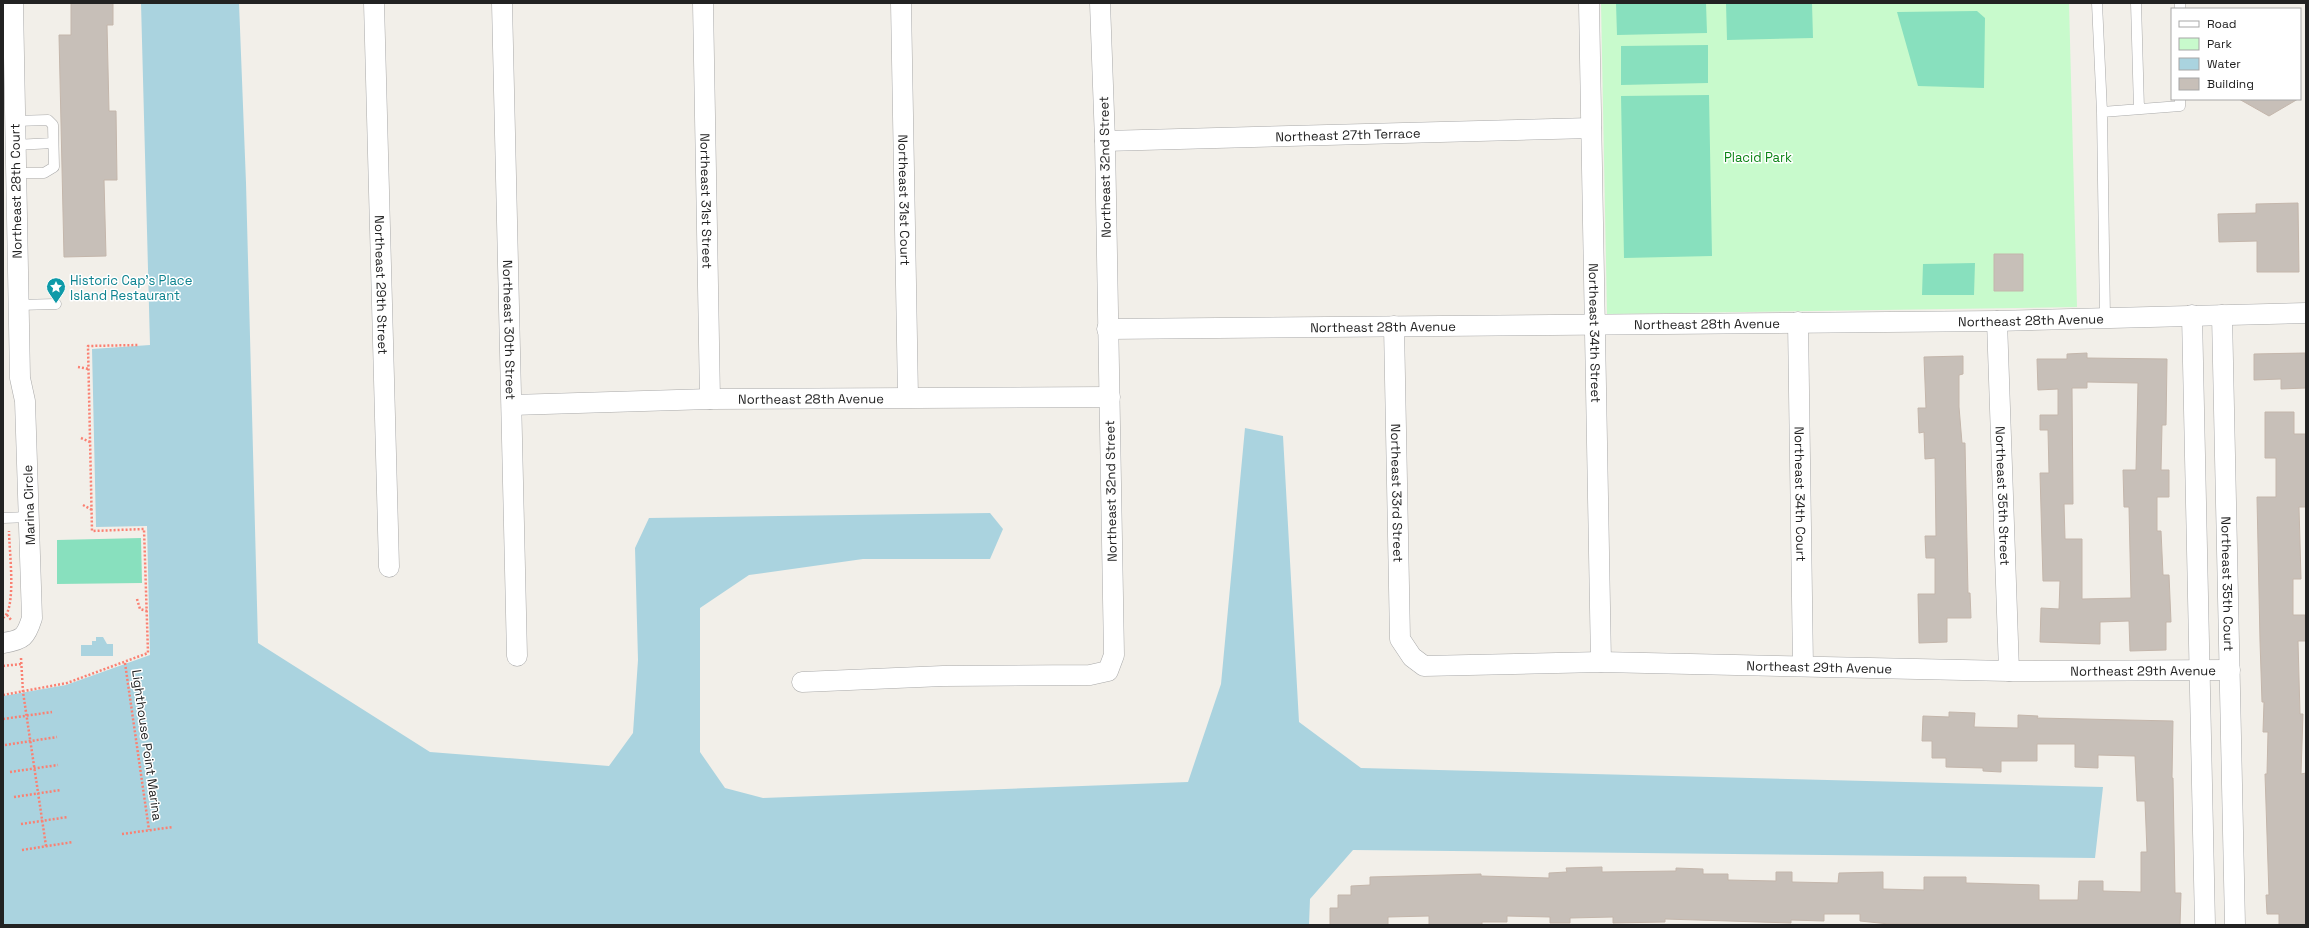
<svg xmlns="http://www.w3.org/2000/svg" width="2309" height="928" font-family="'Space Grotesk',sans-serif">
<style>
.park{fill:#c8facc}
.pitch{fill:#88e0be}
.water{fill:#aad3df}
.building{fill:#c7bfb8;stroke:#c4b6ab;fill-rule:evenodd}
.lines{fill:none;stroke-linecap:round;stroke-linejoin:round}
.service-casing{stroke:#a9a9a9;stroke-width:11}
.minor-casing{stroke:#a9a9a9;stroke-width:21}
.path{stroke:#fa8072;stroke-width:2.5;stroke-dasharray:2 2;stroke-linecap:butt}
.service{stroke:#fff;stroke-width:10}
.minor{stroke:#fff;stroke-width:20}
.labels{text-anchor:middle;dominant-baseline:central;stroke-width:3;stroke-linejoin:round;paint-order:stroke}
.street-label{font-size:13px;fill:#222;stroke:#fff}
.park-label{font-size:13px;fill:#0c8416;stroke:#fff}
.culture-label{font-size:13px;fill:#0d838f;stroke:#fff;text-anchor:start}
</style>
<rect width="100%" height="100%" fill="#f2efe9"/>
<path class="park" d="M1601 3H2069L2077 307 1607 314Z"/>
<path class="pitch" d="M1616 3H1706L1707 33 1617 35Z
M1726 3H1812L1813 38 1727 40Z
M1977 11 1985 18 1984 88 1918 86 1897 12Z
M1708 45V83L1621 85V46Z
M1709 95 1712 256 1624 258 1621 96Z
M1975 263 1974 295H1922L1923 264Z
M141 538 142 583 57 584V540Z"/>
<path class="water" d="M141 3H239L246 183 258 643 430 752 609 766 633 733 638 660 635 548 649 518 990 513 1003 529 990 559H863L749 575 700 608V752L725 788 763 798 1188 782 1221 684 1245 428 1283 436 1299 722 1361 768 2103 787 2095 858 1353 850 1310 899 1309 925H3V696L66 685 150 655 147 526 96 527 92 349 150 345Z
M96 637H103L107 644H113V656H81V645H92V641H96Z"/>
<path class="building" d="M71 3H113V25H107L109 111H116L117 180H104L106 256 64 257 59 35H71Z
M2239 99H2298L2269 116Z
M2298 203 2299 272H2257V241L2219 242 2218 214 2256 213V204Z
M1994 254H2023V291H1994Z
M2087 353V358L2167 359 2166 425H2162L2161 470H2169V497H2157V531H2161L2163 575H2169L2171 622H2166V650L2130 651 2129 621 2100 622V644L2040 642 2041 608 2059 609 2060 581H2043L2040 473H2049L2048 430H2040V415H2058V389L2038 390 2037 359H2067V354ZM2087 382 2138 383 2136 470H2123L2124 507H2129L2131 598 2082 599V539H2065L2064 504H2073L2072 388H2087Z
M2305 353 2306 388 2281 389V379L2254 380V354Z
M1963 356V374L1959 375V407L1962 443H1965L1968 593H1970L1971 618H1947V642L1919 643 1918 594H1935V558H1926L1925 536H1936L1935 458 1925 459 1924 432 1919 433 1918 408H1926L1924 357Z
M2265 412H2294V434H2306V507H2299L2301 579H2293V615H2305L2306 641H2298L2300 714H2303L2301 774 2306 773V925H2279V914H2267L2266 895H2269L2265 774H2267L2268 732H2263L2264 702H2262L2260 641 2257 497H2276V458H2265Z
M1949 712 1975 713 1974 727 2018 728V715L2038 716 2037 718 2173 721 2172 778H2173L2175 893H2181L2180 925 1889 924 1860 921V914H1824V921L1791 920V923L1665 919V922L1613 923V917L1570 918V923H1550V917L1507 916V922H1482V925H1429V916L1388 917V925H1330V908H1338V895H1351V886L1370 885V877L1481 874V876L1549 878V873L1567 872 1566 868 1602 867V872L1676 871V868L1703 869V874H1728V880L1776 881V872H1792V882L1838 883 1839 873 1883 872V889L1924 890V877H1966V883L2039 885V900H2078L2079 881H2103V891L2141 892V852H2147L2145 801H2137L2135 756 2098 755V768L2075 767V744H2037V761H2001V772L1983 771V768L1946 767V758H1932V741H1922L1923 716 1949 717Z"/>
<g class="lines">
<g class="service-casing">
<path id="service" d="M2097 3 2102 112 2180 106V99
M2136 3 2139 109
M2180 9V3
M2102 112 2105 318
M15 121 48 120 53 125 54 167 44 173H16
M15 145 53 143
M18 305 56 304
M3 518 29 517"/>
</g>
<g class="minor-casing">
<g id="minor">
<path id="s1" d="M374 3 389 567"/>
<path id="s2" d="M502 3 517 656"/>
<path id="s3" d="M703 3 710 399"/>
<path id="s4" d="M901 3 908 397"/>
<path id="s5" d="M1589 3 1601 662"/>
<path id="s6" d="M1105 141 1591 128"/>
<path d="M2192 315 2205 925"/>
<path id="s7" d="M2222 315 2235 925"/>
<path id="s8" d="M1997 321 2009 671"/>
<path id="s9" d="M1798 322 1803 666"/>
<path id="s10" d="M1394 326 1400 639 1412 657 1424 666 1601 662 2009 671 2230 670"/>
<path id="s11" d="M1107 329 1997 321 2306 313"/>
<path id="s12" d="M512 405 710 399 1110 397"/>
<path d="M3 643C23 640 26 637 32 618L25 401 20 378 13 3"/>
<path d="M802 682 943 676 1090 675 1108 671 1114 655 1105 141 1100 3"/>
</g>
</g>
<path class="path" d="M78 367 89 369
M81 438 90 442
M83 505 92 510
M137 599 140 609 147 611
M7 615 12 621
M3 618C17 609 9 549 9 531
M21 658 23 692 46 846
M125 663 149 830
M3 666 21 664
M3 695 67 683 148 653 144 529 92 531 88 346 138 345
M3 719 52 712
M5 745 57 737
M10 772 58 765
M14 797 61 790
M21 824 68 817
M122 834 173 827
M22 850 73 842"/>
<use href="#service" class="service"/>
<use href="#minor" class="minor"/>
</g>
<defs>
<g id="sight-pin" transform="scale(1)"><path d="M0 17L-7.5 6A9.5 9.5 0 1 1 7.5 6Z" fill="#0f9aa8" stroke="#fff"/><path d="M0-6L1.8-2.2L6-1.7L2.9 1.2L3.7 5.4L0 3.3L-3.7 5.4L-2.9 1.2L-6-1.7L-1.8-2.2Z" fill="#fff"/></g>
</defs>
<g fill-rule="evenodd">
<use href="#sight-pin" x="56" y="287"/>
</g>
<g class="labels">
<g class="street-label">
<text stroke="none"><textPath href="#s6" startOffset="243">Northeast 27th Terrace</textPath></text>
<text transform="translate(1105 167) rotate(-91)">Northeast 32nd Street</text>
<text transform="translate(16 191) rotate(-91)">Northeast 28th Court</text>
<text stroke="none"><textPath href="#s4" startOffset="197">Northeast 31st Court</textPath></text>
<text stroke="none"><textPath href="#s3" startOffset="198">Northeast 31st Street</textPath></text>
<text stroke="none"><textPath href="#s1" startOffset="282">Northeast 29th Street</textPath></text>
<text stroke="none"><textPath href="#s11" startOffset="924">Northeast 28th Avenue</textPath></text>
<text stroke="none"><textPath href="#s11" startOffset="600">Northeast 28th Avenue</textPath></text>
<text stroke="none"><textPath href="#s11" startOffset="276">Northeast 28th Avenue</textPath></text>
<text stroke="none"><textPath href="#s2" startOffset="327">Northeast 30th Street</textPath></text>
<text stroke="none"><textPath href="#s5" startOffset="330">Northeast 34th Street</textPath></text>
<text stroke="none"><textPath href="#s12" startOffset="299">Northeast 28th Avenue</textPath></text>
<text transform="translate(1111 491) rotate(-91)">Northeast 32nd Street</text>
<text stroke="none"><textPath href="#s10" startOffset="167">Northeast 33rd Street</textPath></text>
<text stroke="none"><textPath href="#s9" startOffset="172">Northeast 34th Court</textPath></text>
<text stroke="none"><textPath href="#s8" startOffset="175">Northeast 35th Street</textPath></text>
<text transform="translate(29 505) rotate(-92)">Marina Circle</text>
<text stroke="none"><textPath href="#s7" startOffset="269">Northeast 35th Court</textPath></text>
<text stroke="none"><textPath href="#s10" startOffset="745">Northeast 29th Avenue</textPath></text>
<text stroke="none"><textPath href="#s10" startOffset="1069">Northeast 29th Avenue</textPath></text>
<text transform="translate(147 745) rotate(82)">Lighthouse Point Marina</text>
</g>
<g class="park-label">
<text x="1758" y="157">Placid Park</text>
</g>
<g class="culture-label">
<text x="70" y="280">Historic Cap's Place<tspan x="70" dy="15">Island Restaurant</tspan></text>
</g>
</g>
<rect width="2309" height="928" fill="none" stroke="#222222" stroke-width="8"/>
<rect x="2171" y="8" width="130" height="92" fill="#ffffff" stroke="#a7a7a7"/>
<rect x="2179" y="21" width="20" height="6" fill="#ffffff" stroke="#a7a7a7"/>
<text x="2207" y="28" font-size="12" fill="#222222">Road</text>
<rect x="2179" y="38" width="20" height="12" fill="#c8facc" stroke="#a7a7a7"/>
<text x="2207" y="48" font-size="12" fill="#222222">Park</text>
<rect x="2179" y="58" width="20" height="12" fill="#aad3df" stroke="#a7a7a7"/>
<text x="2207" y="68" font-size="12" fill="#222222">Water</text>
<rect x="2179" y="78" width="20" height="12" fill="#c7bfb8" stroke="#a7a7a7"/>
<text x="2207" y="88" font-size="12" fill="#222222">Building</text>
</svg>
